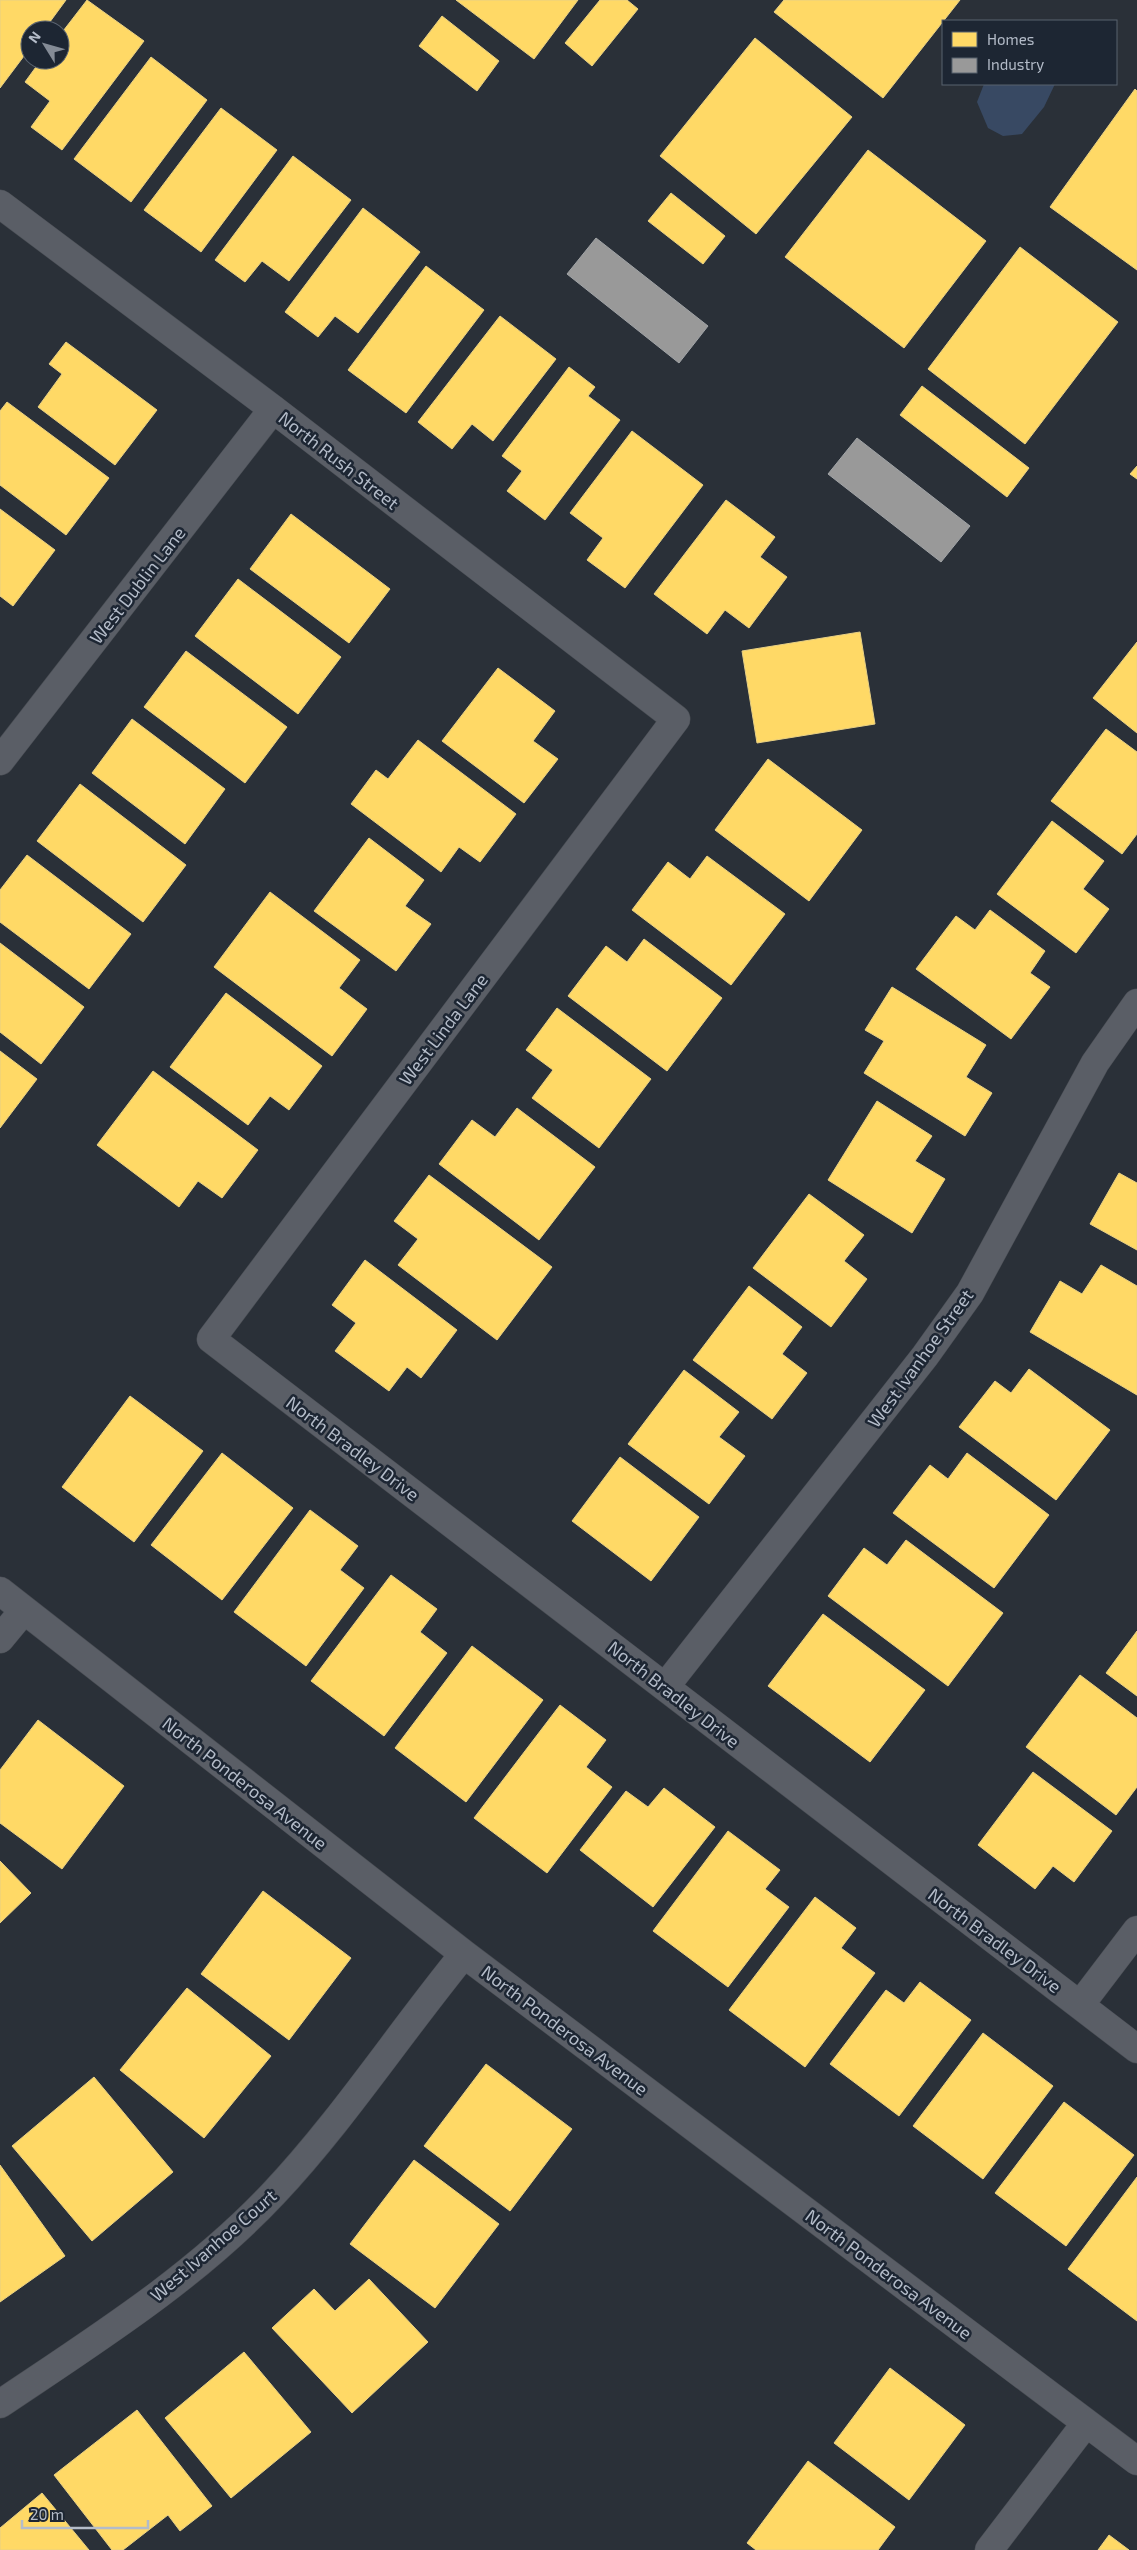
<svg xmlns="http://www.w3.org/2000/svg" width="1137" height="2550" font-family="'Exo 2',sans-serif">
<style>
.water{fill:#384963}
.homes{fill:#ffd966;stroke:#e8d084}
.industry{fill:#999;stroke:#a1a4a7}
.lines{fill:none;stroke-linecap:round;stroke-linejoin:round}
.minor-casing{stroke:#484c53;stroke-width:29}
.minor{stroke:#5a5e66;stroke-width:28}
.labels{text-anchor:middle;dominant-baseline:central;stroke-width:5;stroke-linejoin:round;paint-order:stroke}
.street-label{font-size:18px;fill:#b4bcc9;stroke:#1d2633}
</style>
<rect width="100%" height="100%" fill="#2a3038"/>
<path class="water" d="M984 84H1055L1044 107 1022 134 1003 136 988 128 977 102Z"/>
<path class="homes" d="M0 0H66L44 30H30V48L0 88Z
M87 0 144 41 62 150 31 127 50 101 25 82 41 60H60V35Z
M456 0H578L534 59Z
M600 0H627L638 9 592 66 565 43Z
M784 0H960L883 98 774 12Z
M442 16 499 61 477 91 419 46Z
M755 38 852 117 756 234 660 156Z
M151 57 207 100 131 202 74 159Z
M1135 89 1137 91V270L1050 207Z
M221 108 277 150 201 252 144 210Z
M868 150 986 241 904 348 785 257Z
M293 156 351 200 289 281 262 261 245 282 215 260Z
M671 193 725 236 703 264 648 221Z
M363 208 420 252 358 333 335 316 318 337 285 312Z
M1020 247 1118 322 1025 444 928 369Z
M426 266 484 310 406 413 348 370Z
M500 316 556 359 493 441 472 424 452 449 418 422Z
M66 342 157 410 115 465 38 407 62 374 49 364Z
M569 367 595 387 588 396 620 420 545 520 507 491 522 471 502 456Z
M922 386 1029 468 1007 497 900 415Z
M7 402 109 478 66 535 0 485V411Z
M632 431 703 485 625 588 587 560 603 538 570 513Z
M1137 466V479L1130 474Z
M726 500 775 537 760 557 787 577 749 628 725 610 707 634 654 594Z
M0 509 55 550 13 606 0 596Z
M291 514 390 589 349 643 250 569Z
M238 579 341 657 298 714 195 636Z
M860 632 875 724 757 743 742 651Z
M1137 642V733L1093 698Z
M186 651 287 727 245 783 144 707Z
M498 668 555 711 533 741 558 759 524 803 442 741Z
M132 719 225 789 185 844 92 773Z
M1106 729 1137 752V834L1122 854 1051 801Z
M418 740 516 814 480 862 459 847 441 872 351 804 376 770 388 779Z
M768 759 862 830 809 901 715 830Z
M80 784 186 865 143 922 37 841Z
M1052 821 1104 861 1083 889 1109 909 1076 953 997 894Z
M369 838 424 880 405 906 431 924 396 971 314 911Z
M27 855 131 934 89 989 0 922V890Z
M707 856 785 914 731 985 632 910 668 862 690 879Z
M270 892 360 960 339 988 367 1009 332 1056 214 967Z
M990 910 1045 951 1030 973 1050 987 1011 1039 916 969 956 916 975 930Z
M644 939 722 998 667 1071 568 996 606 946 627 962Z
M0 943 84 1007 41 1064 0 1032Z
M892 987 986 1045 966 1077 992 1093 965 1136 864 1073 884 1041 865 1030Z
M226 993 322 1066 289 1110 270 1096 248 1125 170 1067Z
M557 1008 651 1079 599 1148 532 1098 553 1070 526 1050Z
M0 1051 37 1079 0 1128Z
M153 1071 258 1150 222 1198 198 1181 179 1207 97 1145Z
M877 1101 932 1136 915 1161 945 1179 912 1233 828 1180Z
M517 1108 595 1167 539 1240 439 1164 472 1120 495 1137Z
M1119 1173 1137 1183V1250L1090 1224Z
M429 1175 552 1267 497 1340 398 1265 418 1239 394 1221Z
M809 1194 864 1235 844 1261 867 1279 831 1327 753 1268Z
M365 1260 457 1330 421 1378 407 1367 389 1391 335 1351 356 1323 332 1305Z
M1101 1265 1137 1286V1395L1030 1332 1060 1281 1082 1294Z
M749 1286 802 1327 782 1354 807 1373 772 1419 693 1360Z
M1029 1369 1110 1430 1056 1500 959 1427 995 1381 1011 1393Z
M684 1370 739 1412 719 1437 745 1456 709 1504 628 1444Z
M130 1396 203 1451 134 1542 62 1487Z
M222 1453 293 1508 222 1600 151 1545Z
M967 1453 1049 1515 994 1588 893 1513 930 1465 948 1479Z
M620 1457 699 1517 651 1581 572 1521Z
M310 1510 358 1546 340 1570 364 1588 306 1666 234 1612Z
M906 1540 1003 1613 948 1686 828 1596 864 1548 887 1565Z
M391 1575 437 1609 420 1632 447 1653 384 1736 311 1681Z
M823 1614 925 1690 870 1762 768 1686Z
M1137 1631V1696L1106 1673Z
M472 1646 543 1700 466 1802 395 1748Z
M1080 1675 1137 1718V1787L1116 1815 1026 1747Z
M560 1705 606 1740 586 1767 612 1787 547 1873 474 1818Z
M38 1720 124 1786 62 1869 0 1823V1770Z
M1033 1772 1112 1831 1074 1882 1053 1866 1035 1889 978 1845Z
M664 1788 715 1827 653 1907 580 1850 626 1791 648 1807Z
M728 1831 780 1870 765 1889 789 1907 728 1987 653 1931Z
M0 1861 31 1893 0 1923Z
M263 1891 351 1958 289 2040 201 1974Z
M815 1897 856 1928 841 1948 875 1973 805 2067 729 2010Z
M920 1982 971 2020 899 2116 830 2064 886 1990 904 2003Z
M187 1988 271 2056 204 2138 120 2070Z
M983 2033 1053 2086 983 2179 913 2126Z
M486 2064 572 2129 510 2211 424 2146Z
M94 2077 173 2172 92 2241 12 2146Z
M1064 2102 1134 2155 1066 2246 995 2193Z
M414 2160 499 2224 435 2308 350 2244Z
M0 2165 65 2256 0 2302Z
M1137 2177V2321L1068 2269Z
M369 2279 428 2342 352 2413 272 2328 314 2289 335 2311Z
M244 2352 311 2432 231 2498 165 2418Z
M890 2368 965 2425 909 2500 834 2443Z
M137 2410 212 2506 180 2531 168 2515 123 2550H112L54 2475Z
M808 2461 895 2527 878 2550H756L747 2543Z
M42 2493 89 2550H0V2528Z
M1109 2535 1129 2550H1098Z"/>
<path class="industry" d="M596 238 708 326 679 363 567 274Z
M857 438 970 526 941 562 828 474Z"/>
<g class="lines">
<g class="minor-casing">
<path id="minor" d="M0 204 273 409 676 719 211 1339 1137 2049
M0 761 273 409
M0 1591 464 1954 1137 2461
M0 1639 24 1610
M665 1687 925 1356 970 1293 1095 1063 1137 1003
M1080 2005 1137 1930
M0 2404C95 2340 194 2278 273 2194 342 2121 400 2032 464 1954
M989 2550 1086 2423"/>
</g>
<use href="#minor" class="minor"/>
</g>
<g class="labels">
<g class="street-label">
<text transform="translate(339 460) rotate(38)">North Rush Street</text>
<text transform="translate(137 585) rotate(-52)">West Dublin Lane</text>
<text transform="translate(443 1029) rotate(-53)">West Linda Lane</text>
<text transform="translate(920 1358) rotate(-54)">West Ivanhoe Street</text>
<text transform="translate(353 1448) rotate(37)">North Bradley Drive</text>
<text transform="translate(674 1694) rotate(38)">North Bradley Drive</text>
<text transform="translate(245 1783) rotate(38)">North Ponderosa Avenue</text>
<text transform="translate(995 1940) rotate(37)">North Bradley Drive</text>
<text transform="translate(565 2030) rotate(37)">North Ponderosa Avenue</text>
<text transform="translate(213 2245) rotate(-41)">West Ivanhoe Court</text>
<text transform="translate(889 2274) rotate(37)">North Ponderosa Avenue</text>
</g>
</g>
<rect x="942" y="20" width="175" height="65" fill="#1d2633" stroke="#59626f"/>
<rect x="952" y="32" width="25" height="15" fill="#ffd966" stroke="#59626f"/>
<text x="987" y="45" font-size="15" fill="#b4bcc9">Homes</text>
<rect x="952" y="58" width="25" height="15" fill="#999999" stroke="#59626f"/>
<text x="987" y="70" font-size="15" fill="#b4bcc9">Industry</text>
<g transform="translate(45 45) rotate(307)"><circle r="24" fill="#1d2633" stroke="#59626f"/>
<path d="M0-4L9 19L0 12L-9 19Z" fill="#848b96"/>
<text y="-8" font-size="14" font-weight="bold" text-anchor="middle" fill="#b4bcc9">N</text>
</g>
<path d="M22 2520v8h126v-8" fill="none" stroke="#b4bcc9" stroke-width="2.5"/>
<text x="30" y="2520" font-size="15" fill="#b4bcc9" stroke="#1d2633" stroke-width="4" paint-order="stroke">20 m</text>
</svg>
